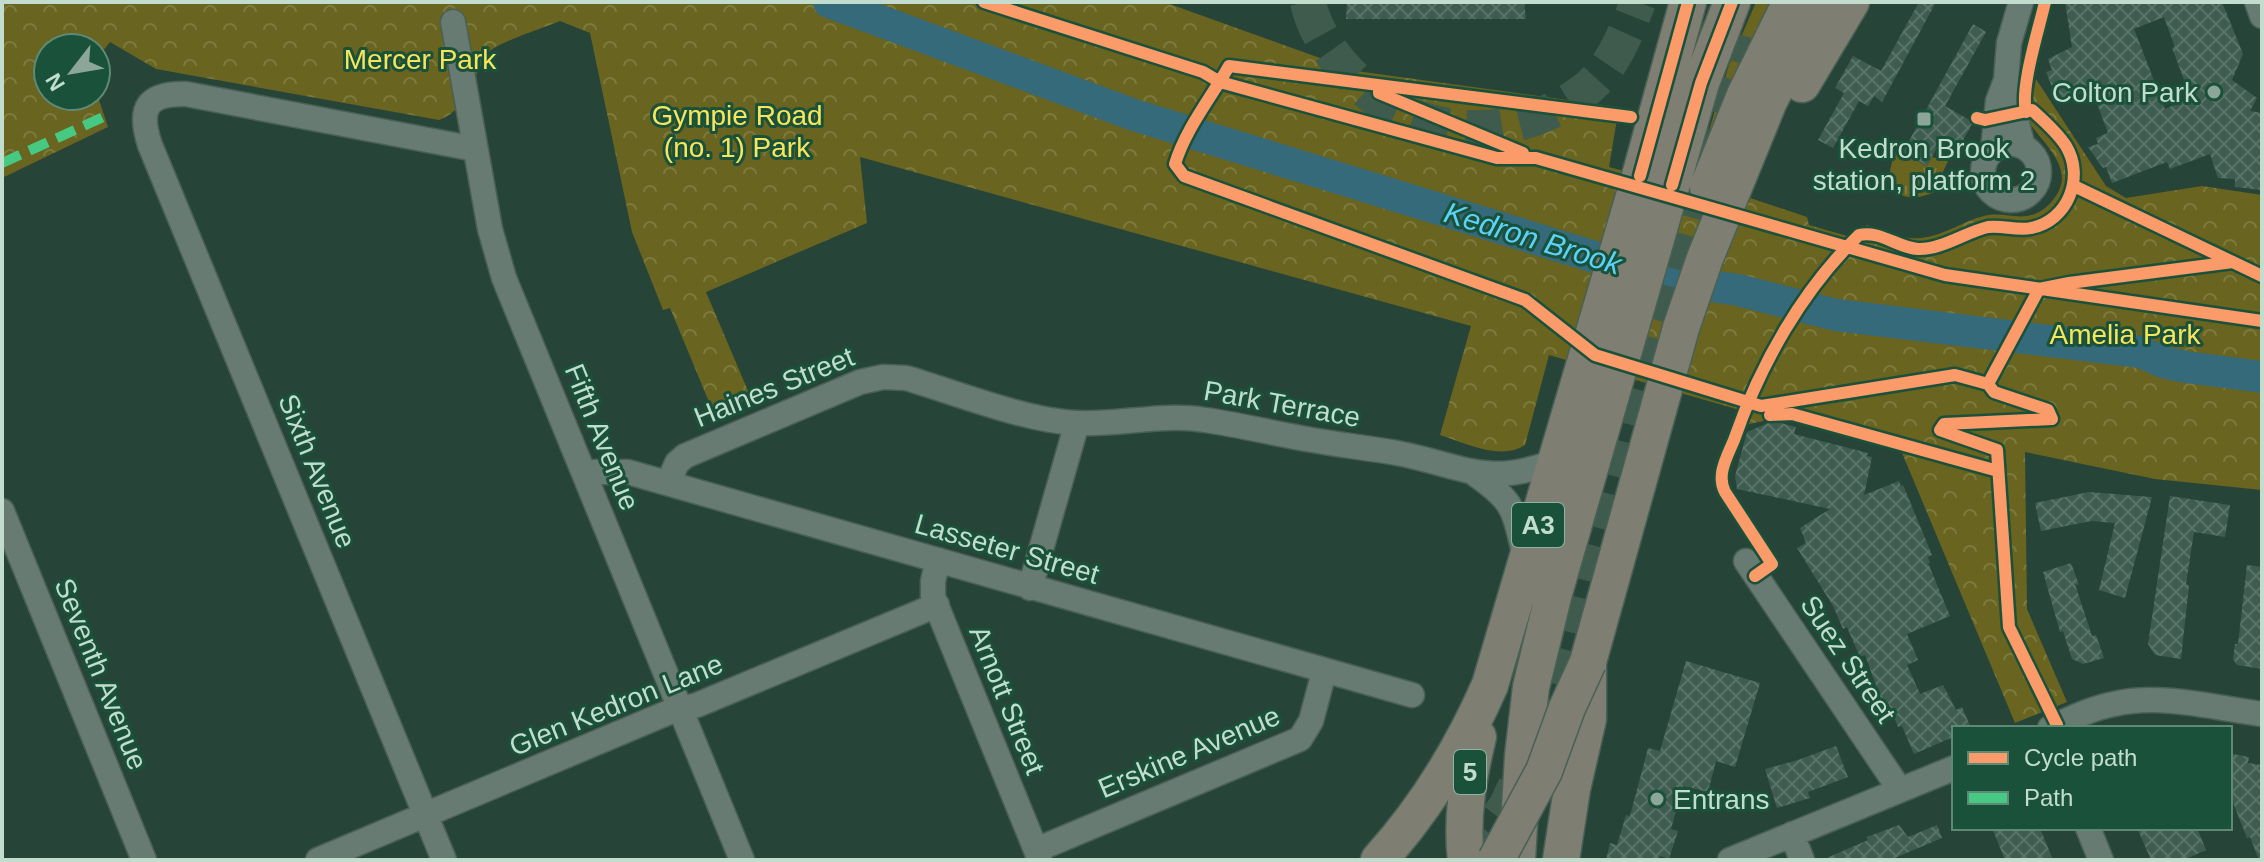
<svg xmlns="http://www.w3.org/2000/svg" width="2264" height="862" font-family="Arial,sans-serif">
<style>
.grass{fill:url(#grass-tufts)}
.park{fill:url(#park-crowns)}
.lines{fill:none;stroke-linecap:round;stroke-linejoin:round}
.river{stroke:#356a7a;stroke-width:32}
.building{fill:url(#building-cross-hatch);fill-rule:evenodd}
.highway-tunnel{stroke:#3e5b4e;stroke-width:36;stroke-dasharray:36 18;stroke-linecap:butt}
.minor-casing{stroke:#496055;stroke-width:27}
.highway-casing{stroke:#496055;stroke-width:39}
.minor{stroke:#677b72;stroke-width:24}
.highway{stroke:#7e7e72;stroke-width:36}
.highway-bridge-casing{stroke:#496055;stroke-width:39;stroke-linecap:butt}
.highway-bridge{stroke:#7e7e72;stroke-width:36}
.quiet{stroke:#46c982;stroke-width:10;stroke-dasharray:20 10;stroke-linecap:butt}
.cycleway-casing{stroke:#1a513a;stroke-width:17}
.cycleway{stroke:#fa9b69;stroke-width:12}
.poi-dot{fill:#8ca79a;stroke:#1a513a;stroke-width:3}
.labels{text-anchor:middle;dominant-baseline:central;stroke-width:6;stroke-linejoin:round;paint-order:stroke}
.shield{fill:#1a513a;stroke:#90b3a2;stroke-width:2}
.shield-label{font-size:26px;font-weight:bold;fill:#c2ddce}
.park-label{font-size:28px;fill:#f7e65c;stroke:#1a513a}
.poi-label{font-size:28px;fill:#c2ddce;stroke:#1a513a;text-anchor:end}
.street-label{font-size:28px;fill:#c2ddce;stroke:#1a513a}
.water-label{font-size:30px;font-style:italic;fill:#5dd2f8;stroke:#1a513a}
</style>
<defs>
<pattern id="grass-tufts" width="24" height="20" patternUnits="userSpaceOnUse" patternTransform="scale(2)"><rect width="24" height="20" fill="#69641f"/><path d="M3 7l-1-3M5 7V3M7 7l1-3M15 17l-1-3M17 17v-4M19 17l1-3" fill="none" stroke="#7d7a3e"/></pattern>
<pattern id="park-crowns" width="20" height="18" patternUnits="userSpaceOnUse" patternTransform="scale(2)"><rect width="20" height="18" fill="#69641f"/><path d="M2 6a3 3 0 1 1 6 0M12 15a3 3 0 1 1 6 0" fill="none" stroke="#7d7a3e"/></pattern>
<pattern id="building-cross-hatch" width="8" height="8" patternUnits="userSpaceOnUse" patternTransform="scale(2)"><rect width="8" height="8" fill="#3f5c50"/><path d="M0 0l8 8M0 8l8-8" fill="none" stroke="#597368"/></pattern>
</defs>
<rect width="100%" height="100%" fill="#274438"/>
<path class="grass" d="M1756 2H1784L1691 189 1729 65Z
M1897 149 1926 166 1932 157 1948 161 1942 174 1944 187C1906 210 1876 193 1897 149Z"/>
<path class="park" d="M2 2H1164L1356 71 1619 107 1609 167 1690 189 1744 196 1807 217 1809 225 1847 236 1867 225C1884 231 1902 240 1921 238 1943 236 1963 221 1984 216 1999 212 2013 218 2027 216 2037 215 2047 208 2053 200 2078 170 2044 145 2028 121L2036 79 2106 186 2126 198 2202 186 2262 195V490L2155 479 2025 452 2027 609 2067 702 2015 723 1900 448 1777 418 1745 425 1750 413 1549 355 1525 445C1501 461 1465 443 1440 435L1471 326 860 157 867 223 706 292 751 398 714 414 670 308 663 310 632 232 590 33 560 21C546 27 497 43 490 51 472 73 469 110 439 120L156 69 110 42 96 60V48H48V96H96V91L108 127 2 178Z"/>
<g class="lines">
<path class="river" d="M829 2 1134 115 1666 279 1738 290 1836 315 2141 352 2163 362 2186 367 2262 377"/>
</g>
<path class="building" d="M1347 2H1524L1526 19H1346Z
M1919 2H1936L1882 102 1874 96 1868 106 1859 101 1833 148 1818 140 1844 93 1835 88 1853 56 1881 71Z
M2065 2H2222L2243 54 2232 80 2257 98 2250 111 2262 113V190L2235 187V179L2218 178 2210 154 2170 169 2167 162 2112 183 2106 167 2103 168 2088 147 2098 144 2096 138 2108 133 2092 90 2061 99 2056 86 2052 87 2046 72 2052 70 2048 59 2072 47ZM2164 17 2175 47 2172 48 2191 98 2165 109 2134 29Z
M1973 24 1986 32 1945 106 1973 122 1955 155 1938 146 1927 166 1903 152Z
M1773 421 1796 427 1794 434 1868 453 1867 456 1872 457 1864 495 1899 481 1901 486 1903 485 1932 555 1928 557 1930 563H1928L1950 616 1907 634 1918 660 1907 665 1920 694 1943 685 1956 710 1962 707 1971 728H1950L1953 737 1914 754 1902 726 1898 727 1888 703 1883 705 1865 655 1860 657 1847 627 1843 629 1833 606 1797 548 1806 543 1800 528 1830 509 1737 489 1735 476 1747 432Z
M2089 492 2152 497 2125 598 2099 590 2115 523 2091 521 2041 531 2035 503Z
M2170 496 2230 505 2225 537 2194 532 2186 584 2189 585 2181 659 2155 655 2148 644Z
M2071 563 2079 585 2075 584 2092 636 2096 635 2104 658 2083 664 2072 659 2063 631 2060 632 2043 572Z
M2247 565 2262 567V669L2237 665 2233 659 2235 644H2238Z
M1686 661 1760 683 1735 767 1716 761 1708 792 1683 786 1671 829 1678 831 1669 859 1661 856 1655 860H1606L1610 843 1617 845 1626 815 1630 816 1648 748 1660 751Z
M1836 746 1848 777 1808 792 1810 798 1777 808 1765 769 1798 760Z
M2233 754 2249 757 2248 763 2262 765V860H2259L2250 837 2247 838 2230 795Z
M1899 825 1908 837 1937 825 1942 838 1890 860H1822L1868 840 1867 837Z
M1992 828H2040L2053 860H2005Z
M2137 828H2197L2206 850 2184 860H2151Z"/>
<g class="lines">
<path class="highway-tunnel" d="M1308 2C1313 28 1332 57 1351 75 1359 83 1368 94 1378 100 1443 139 1518 138 1580 94 1611 73 1625 35 1638 2
M1544 737 1637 381 1734 33
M1465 860 1506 807 1522 773"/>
<g class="minor-casing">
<path id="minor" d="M2257 2 2262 16
M453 22 490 229 504 278 742 860
M2006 80 2023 147
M1983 172a28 28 0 1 1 56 0a28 28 0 1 1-56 0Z
M1993 150 1998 101 2006 80 2009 43 2021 2
M584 472H628L1412 695
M1475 474C1516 503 1513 509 1525 556
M668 483 677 463 685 456 860 382 883 377 906 378C957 393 1026 421 1077 423 1120 425 1162 413 1205 420 1241 425 1276 434 1312 440 1340 445 1369 448 1397 453 1464 466 1486 488 1556 461
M2 511 144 860
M938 560 933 581V597L1040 860
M1746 561 1900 790
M1030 588 1077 423
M2050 728C2070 719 2092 708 2114 704 2161 693 2215 708 2262 714
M2088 828 2101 860
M1792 834 1802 860
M1036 850 1300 739 1311 721 1324 672
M318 860 667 713 697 705 937 605
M444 860 150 145C138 109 146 93 186 94L475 149
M1730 860 1954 768"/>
</g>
<g class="highway-casing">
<path id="highway" d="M1802 84 1851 2
M1708 187 1745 95 1791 2
M1379 860C1426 808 1462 749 1490 685L1640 176 1688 2
M1466 860C1461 818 1468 778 1478 737
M1517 860 1523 756 1531 687 1554 593 1701 83 1732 2
M1561 860 1572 789 1588 719V662L1681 328 1705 258 1769 101 1820 2"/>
</g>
<use href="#minor" class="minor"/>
<use href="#highway" class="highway"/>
<g class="highway-bridge-casing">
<path id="highway-bridge" d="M1496 860 1544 771 1567 708 1588 662"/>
</g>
<use href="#highway-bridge" class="highway-bridge"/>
<path class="quiet" d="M2 163 110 114"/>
<g class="cycleway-casing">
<path id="cycleway" d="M984 2 1203 72 1220 82 1497 158H1536L1945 275 2262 321
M1379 89V93L1523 153
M2026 112C2020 87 2039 29 2045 2
M1631 117 1229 66C1211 98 1186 128 1175 164L1184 176 1525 300 1595 355 1761 406 1955 375 1988 384 1994 392 2048 410 2052 419
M1640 176 1688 2
M1672 185 1701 83 1732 2
M2074 186 2262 276
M1988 384 2039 289 2069 283 2233 262
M1770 415 1792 414 1998 471
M2052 419 1944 424 1940 430 1997 450 2009 627 2057 725
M1755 576 1772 564 1725 492C1716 475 1727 457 1734 440 1760 365 1802 290 1859 235 1880 230 1898 248 1918 249 1941 250 1966 232 1988 227 2002 225 2017 231 2031 228 2068 221 2085 177 2066 146 2058 133 2044 121 2032 110L1985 120 1977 118"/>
</g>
<use href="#cycleway" class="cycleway"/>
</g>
<g class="poi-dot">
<circle cx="2214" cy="92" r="8"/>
<rect x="1916" y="111" width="16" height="16" rx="4"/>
<circle cx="1657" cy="799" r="8"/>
</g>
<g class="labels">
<g class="shield">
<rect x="1512" y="503" width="52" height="44" rx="6"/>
<rect x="1454" y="750" width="32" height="44" rx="6"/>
</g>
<g class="shield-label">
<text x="1538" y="525">A3</text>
<text x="1470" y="772">5</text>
</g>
<g class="park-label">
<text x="420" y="59">Mercer Park</text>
<text x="737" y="115">Gympie Road<tspan x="737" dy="32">(no. 1) Park</tspan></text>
<text x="2125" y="334">Amelia Park</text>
</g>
<g class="poi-label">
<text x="2198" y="92">Colton Park</text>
<text x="1924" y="148" text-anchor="middle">Kedron Brook<tspan x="1924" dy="32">station, platform 2</tspan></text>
<text x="1673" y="799" text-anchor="start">Entrans</text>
</g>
<g class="street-label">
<text transform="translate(774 387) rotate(-22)">Haines Street</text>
<text transform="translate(1282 404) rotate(10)">Park Terrace</text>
<text transform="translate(602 437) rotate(68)">Fifth Avenue</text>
<text transform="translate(317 471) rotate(68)">Sixth Avenue</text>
<text transform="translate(1007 549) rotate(16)">Lasseter Street</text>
<text transform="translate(1848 659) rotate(56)">Suez Street</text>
<text transform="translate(101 674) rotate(68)">Seventh Avenue</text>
<text transform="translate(1007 700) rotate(68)">Arnott Street</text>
<text transform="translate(616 705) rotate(-22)">Glen Kedron Lane</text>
<text transform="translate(1189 752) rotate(-23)">Erskine Avenue</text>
</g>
<g class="water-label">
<text transform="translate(1533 238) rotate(17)">Kedron Brook</text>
</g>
</g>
<rect width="2264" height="862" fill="none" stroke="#c2ddce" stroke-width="8"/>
<rect x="1952" y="726" width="280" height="104" fill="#1a513a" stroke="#5d8975" stroke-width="2"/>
<rect x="1968" y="752" width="40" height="12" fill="#fa9b69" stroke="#5d8975" stroke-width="2"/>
<text x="2024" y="766" font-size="24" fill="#c2ddce">Cycle path</text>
<rect x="1968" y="792" width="40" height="12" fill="#46c982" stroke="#5d8975" stroke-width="2"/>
<text x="2024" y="806" font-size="24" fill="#c2ddce">Path</text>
<g transform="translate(72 72) rotate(239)"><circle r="38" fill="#1a513a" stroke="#5d8975" stroke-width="2"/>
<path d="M0-6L14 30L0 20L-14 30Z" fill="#8ca79a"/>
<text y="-12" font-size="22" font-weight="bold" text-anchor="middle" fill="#c2ddce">N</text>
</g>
</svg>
